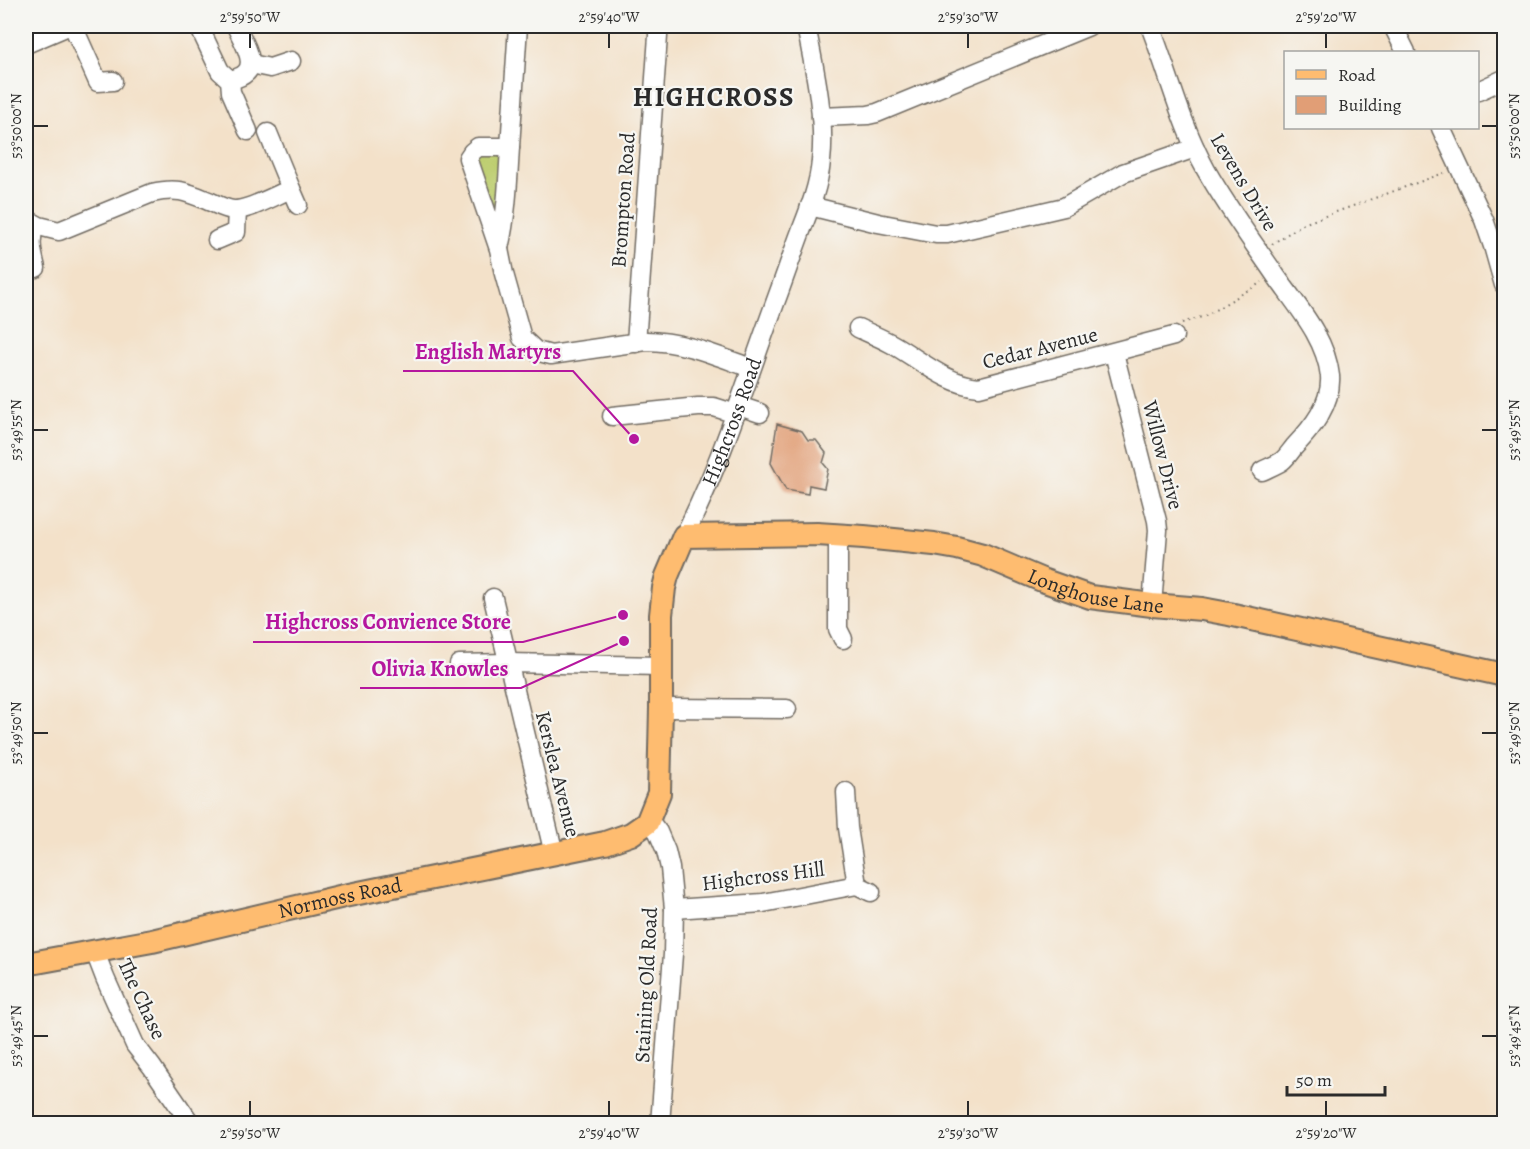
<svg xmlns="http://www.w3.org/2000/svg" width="1530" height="1149" font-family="Alegreya,serif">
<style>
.green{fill:#bdce70;stroke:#747c4e;stroke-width:1.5}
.building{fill:#e19e76}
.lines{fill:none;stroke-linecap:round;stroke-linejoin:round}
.minor-casing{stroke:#716b62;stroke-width:21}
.major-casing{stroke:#716b62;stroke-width:26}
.path{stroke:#716b62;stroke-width:2;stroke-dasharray:1.5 4.5;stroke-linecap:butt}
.minor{stroke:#fff;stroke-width:18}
.major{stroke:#febc70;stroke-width:22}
.ticks{fill:none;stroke:#2b2b2b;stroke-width:2}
.labels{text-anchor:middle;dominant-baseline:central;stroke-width:4.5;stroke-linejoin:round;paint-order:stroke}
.street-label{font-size:21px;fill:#2b2b2b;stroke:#f6f6f2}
.district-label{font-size:27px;font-weight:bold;letter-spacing:1.5px;fill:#2b2b2b;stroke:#f6f6f2}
.leader{fill:none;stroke:#b5179e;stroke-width:2}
.callout-dot{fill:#b5179e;stroke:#f6f6f2;stroke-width:2}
.callout-label{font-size:22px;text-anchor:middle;font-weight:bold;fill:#b5179e;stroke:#f6f6f2;stroke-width:4.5;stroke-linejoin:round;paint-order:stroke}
.neatline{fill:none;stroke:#2b2b2b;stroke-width:2}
.ticks-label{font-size:15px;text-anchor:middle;fill:#2b2b2b}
</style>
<rect width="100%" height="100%" fill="#f6f6f2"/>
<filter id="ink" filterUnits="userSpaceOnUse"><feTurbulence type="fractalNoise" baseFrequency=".0167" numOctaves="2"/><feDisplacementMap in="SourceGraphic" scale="12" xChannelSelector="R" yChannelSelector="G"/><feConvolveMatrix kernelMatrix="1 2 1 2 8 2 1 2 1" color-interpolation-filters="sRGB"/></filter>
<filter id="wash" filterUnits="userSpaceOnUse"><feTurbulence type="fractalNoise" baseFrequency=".008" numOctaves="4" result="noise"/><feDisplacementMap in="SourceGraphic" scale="24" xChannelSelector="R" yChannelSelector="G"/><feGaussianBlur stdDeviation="1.35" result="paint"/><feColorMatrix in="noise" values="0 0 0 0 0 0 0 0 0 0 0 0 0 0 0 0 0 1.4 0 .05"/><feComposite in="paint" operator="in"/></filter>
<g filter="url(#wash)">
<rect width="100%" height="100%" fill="#f3e1c9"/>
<path class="green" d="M510 147 499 249 472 152Z"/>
<g id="blocks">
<path class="building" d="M777 424 802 431 808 440H816L826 453 823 463 828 469 824 488 809 485 808 494 786 490 771 463Z"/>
</g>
</g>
<g filter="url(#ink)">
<use href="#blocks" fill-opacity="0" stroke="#716b62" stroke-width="1.5"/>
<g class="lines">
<g class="minor-casing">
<g id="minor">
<path d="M73 26 98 82 113 81"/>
<path d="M518 26 510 147H478L472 152 468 158 499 249 504 274 522 338 536 351 551 355 646 341C683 341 717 356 751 368"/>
<path d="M1150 26C1169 74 1181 125 1206 170 1227 207 1252 241 1276 276 1297 306 1326 338 1330 376 1332 404 1312 428 1294 447 1290 452 1287 457 1282 461 1276 465 1268 468 1262 471"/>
<path d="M1393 26 1406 52"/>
<path d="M202 33 220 71 230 80 231 92 248 131"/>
<path d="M26 44 68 26"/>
<path d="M251 64 270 68 291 61"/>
<path d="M230 80C265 73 245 46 236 26"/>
<path d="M1478 91 1504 79"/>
<path d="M821 117 868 115 877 113 1089 26"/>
<path d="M1441 128 1484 220 1493 246 1504 285"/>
<path d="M291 189 298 205"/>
<path d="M810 206 878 223 936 234H947L1064 207 1123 173 1195 148"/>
<path d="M26 219 39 226 59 231 152 193C178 187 187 192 211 202 218 205 225 209 233 210 248 211 276 195 291 189L268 133"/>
<path d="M35 224C29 242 32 251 36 268"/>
<path d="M217 240 236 232 237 210"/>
<path d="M499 248C507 214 508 181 510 147"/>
<path d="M858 328C869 333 881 338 892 344 919 359 948 385 979 387L1174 336"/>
<path d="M636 343 658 36V26"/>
<path d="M1114 353 1157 521 1158 530 1152 605"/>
<path d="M739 406 760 413"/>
<path d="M612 416 698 407H714L736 414"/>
<path d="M838 535V629L843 639"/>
<path id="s1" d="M684 536C722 461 746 382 775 303 784 279 792 255 801 231 810 208 819 185 821 161 826 120 814 66 806 26"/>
<path d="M493 598 554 854"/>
<path d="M459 664 508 663 661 666"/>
<path d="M661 708 787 709"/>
<path d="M846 792 848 828 857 885"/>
<path d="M648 819 658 832 666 851 670 868 674 909 673 954 660 1124"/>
<path d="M674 909 763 903 857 885 871 892"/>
<path d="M95 952 105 978 135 1045 152 1067 191 1124"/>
</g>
</g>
<g class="major-casing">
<g id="major">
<path id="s2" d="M26 964 152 941 344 896 605 843 631 834 647 823 659 793 661 708V615L664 588 667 576 684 536 817 534 864 537 934 544 957 548 983 555 1042 580 1090 597 1152 605 1202 609 1229 614 1504 675"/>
</g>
</g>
<path class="path" d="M1272 244 1303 224 1444 173
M1182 323 1205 316 1262 282"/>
<use href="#minor" class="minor"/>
<use href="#major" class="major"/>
</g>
</g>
<path class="ticks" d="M250 33V48M609 33V48M968 33V48M1326 33V48M33 126H48M1482 126H1497M33 430H48M1482 430H1497M33 733H48M1482 733H1497M33 1036H48M1482 1036H1497M250 1101V1116M609 1101V1116M968 1101V1116M1326 1101V1116"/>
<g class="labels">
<g class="street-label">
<text transform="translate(1244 182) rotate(59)">Levens Drive</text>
<text transform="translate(623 200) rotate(-86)">Brompton Road</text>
<text transform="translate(1040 348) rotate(-14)">Cedar Avenue</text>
<text stroke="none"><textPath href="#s1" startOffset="124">Highcross Road</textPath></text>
<text transform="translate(1163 455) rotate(76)">Willow Drive</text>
<text stroke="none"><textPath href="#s2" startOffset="1352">Longhouse Lane</textPath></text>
<text transform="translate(558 774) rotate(76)">Kerslea Avenue</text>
<text transform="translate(763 876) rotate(-7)">Highcross Hill</text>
<text stroke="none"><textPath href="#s2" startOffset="321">Normoss Road</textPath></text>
<text transform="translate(646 985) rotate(-87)">Staining Old Road</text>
<text transform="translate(142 999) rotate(65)">The Chase</text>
</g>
<g class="district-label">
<text x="714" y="97">HIGHCROSS</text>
</g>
</g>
<path class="leader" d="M634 439L573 371H403M623 615L523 642H253M624 641L521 688H360"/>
<g class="callout-dot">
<circle cx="634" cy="439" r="6"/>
<circle cx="623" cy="615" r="6"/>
<circle cx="624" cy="641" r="6"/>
</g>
<g class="callout-label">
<text x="488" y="359">English Martyrs</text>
<text x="388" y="629">Highcross Convience Store</text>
<text x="440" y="676">Olivia Knowles</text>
</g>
<rect width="1530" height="1149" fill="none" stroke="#f6f6f2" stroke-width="66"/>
<rect x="1284" y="51" width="195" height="78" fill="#f6f6f2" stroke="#a5a5a2" stroke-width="1.5"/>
<rect x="1296" y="70" width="30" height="9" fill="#febc70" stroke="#a5a5a2" stroke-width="1.5"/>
<text x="1338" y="81" font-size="18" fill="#2b2b2b">Road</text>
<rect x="1296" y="96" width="30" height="18" fill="#e19e76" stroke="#a5a5a2" stroke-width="1.5"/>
<text x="1338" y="111" font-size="18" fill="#2b2b2b">Building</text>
<path d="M1287 1086v9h98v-9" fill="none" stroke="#2b2b2b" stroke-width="3"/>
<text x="1296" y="1086" font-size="18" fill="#2b2b2b" stroke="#f6f6f2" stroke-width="4.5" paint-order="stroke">50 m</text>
<rect x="33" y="33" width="1464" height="1083" class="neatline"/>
<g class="ticks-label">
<text x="250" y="22">2°59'50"W</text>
<text x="609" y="22">2°59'40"W</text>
<text x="968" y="22">2°59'30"W</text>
<text x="1326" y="22">2°59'20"W</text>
<text transform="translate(16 126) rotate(-90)" y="5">53°50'00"N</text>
<text transform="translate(1514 126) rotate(-90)" y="5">53°50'00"N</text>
<text transform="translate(16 430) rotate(-90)" y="5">53°49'55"N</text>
<text transform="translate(1514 430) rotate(-90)" y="5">53°49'55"N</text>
<text transform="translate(16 733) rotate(-90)" y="5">53°49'50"N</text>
<text transform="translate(1514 733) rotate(-90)" y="5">53°49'50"N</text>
<text transform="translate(16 1036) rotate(-90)" y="5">53°49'45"N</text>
<text transform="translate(1514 1036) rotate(-90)" y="5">53°49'45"N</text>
<text x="250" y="1138">2°59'50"W</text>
<text x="609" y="1138">2°59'40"W</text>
<text x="968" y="1138">2°59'30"W</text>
<text x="1326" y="1138">2°59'20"W</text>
</g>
</svg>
